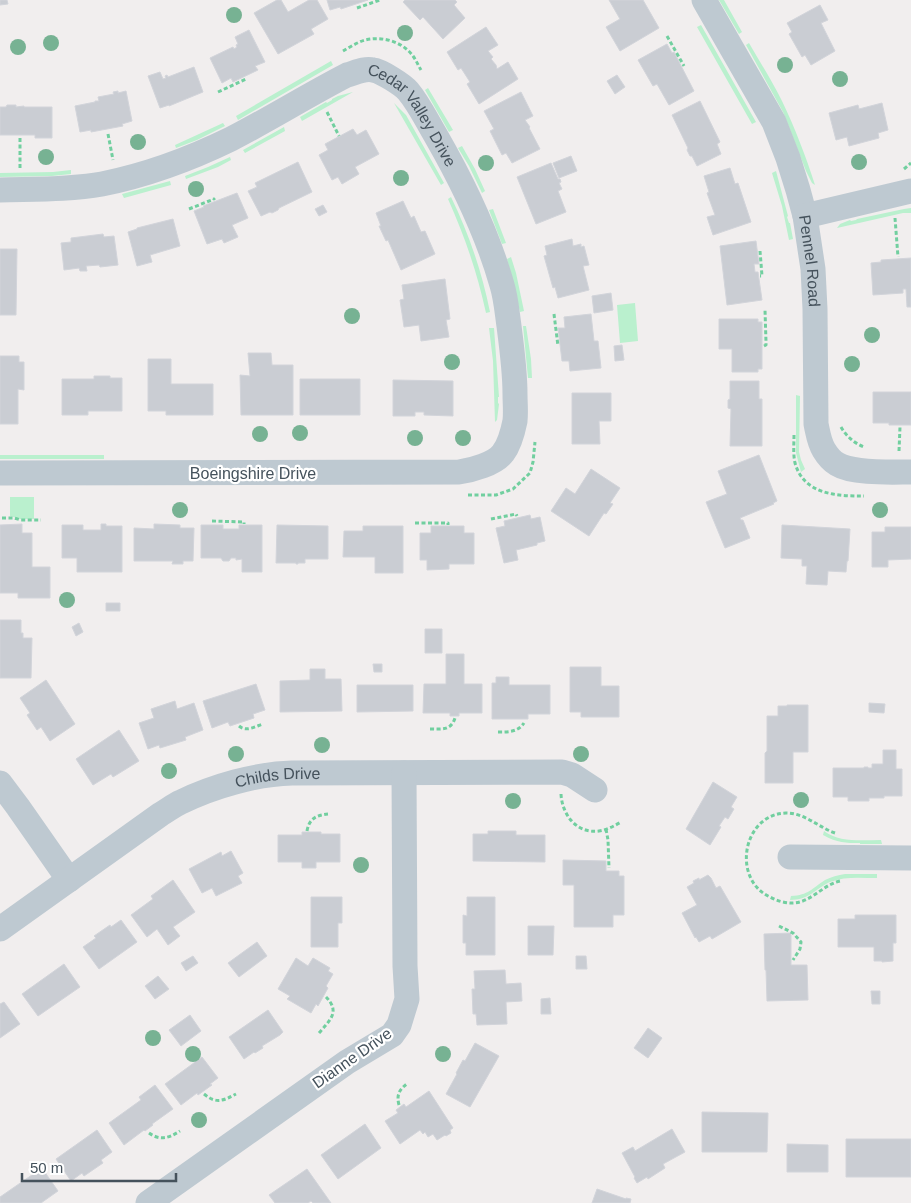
<svg xmlns="http://www.w3.org/2000/svg" width="911" height="1203" font-family="Arial,sans-serif">
<style>
.green{fill:#baf0ce}
.building{fill:#cacdd3;stroke:#d2d4da}
.lines{fill:none;stroke-linecap:round;stroke-linejoin:round}
.path{stroke:#71cf9f;stroke-width:3;stroke-dasharray:4 2.5;stroke-linecap:butt}
.street{stroke:#bec9d1;stroke-width:25}
.tree{fill:#77b293}
.labels{text-anchor:middle;dominant-baseline:central;stroke-width:4.5;stroke-linejoin:round;paint-order:stroke}
.street-label{font-size:16px;fill:#45525c;stroke:#fff}
</style>
<rect width="100%" height="100%" fill="#f1eeee"/>
<path class="green" d="M719 0H724L742 32 739 34Z
M701 25 756 122 752 124 697 27Z
M749 43C760 62 772 81 782 101 795 128 806 157 815 185L812 183 806 171 783 112 746 45Z
M331 61 333 65 238 120 236 116Z
M428 88 453 130 449 132 425 90Z
M353 92 302 121 300 117 326 102 327 103 332 100V99L338 96Z
M394 103 406 115 444 183 441 185Z
M223 123 225 126 197 140 176 148 175 145Z
M284 127 285 131 245 153 243 150Z
M462 146 475 169 485 191 482 193 469 166 458 148Z
M230 157 231 160 218 167 186 179 185 176 208 167Z
M71 170V174L52 176 0 177V173L53 172Z
M776 171 788 216 787 217 789 223H790L793 239 789 240 782 206 772 173Z
M170 181 171 185 124 198 122 194Z
M451 197C469 234 482 272 490 312L486 313C477 272 465 237 448 199Z
M911 208V213H903L837 228 840 224 850 220 851 221 856 220 857 219 904 209Z
M493 209 506 243 502 244 489 210Z
M511 257 516 273 524 311 520 312 507 259Z
M635 303 638 341 620 343 617 305Z
M523 326H526L531 359 532 378H528Z
M489 328H494L499 397H498V403L499 404 497 420 495 422 493 361Z
M796 395 800 396 799 452 801 460 805 469 801 472 796 453Z
M0 455H104V459H0Z
M10 497H34V519H20L10 516Z
M824 831C840 843 862 840 881 840L882 844H860V843C845 843 838 843 823 835Z
M845 874H877V878C861 878 845 876 830 882 815 889 809 900 790 900L791 896C809 895 811 889 825 880 831 877 838 875 845 874Z"/>
<path class="building" d="M0 0H7L8 4 0 5Z
M277 0H281L288 12 309 0H317L328 19 311 29 314 34 278 54 254 13Z
M327 0H368L341 9 340 7 330 10Z
M405 0H455L457 2 454 5 465 18 443 39 423 17 420 20 403 2Z
M609 0H643L659 28 620 51 606 27 620 19Z
M820 5 828 20 821 23 835 51 811 65 805 55 802 57 789 34 792 32 787 23Z
M486 27 498 45 488 51 493 57 491 59 496 65 497 69 508 62 518 79 479 104 467 84 470 82 461 68 458 70 447 52Z
M249 30 265 62 255 66 258 70 233 82 231 78 222 83 210 58 233 47 234 49 237 47 236 45 238 44 235 37Z
M667 44 672 53 674 52 694 91 669 105 657 84 653 86 638 60Z
M194 67 203 92 169 106V105L160 108 148 76 160 72 163 79 166 78 165 76 167 75 168 77Z
M617 75 625 87 615 94 607 81Z
M118 91V93L126 91 132 121 122 124 123 126 91 132V130L80 132 75 106 95 102V101H99L98 97 114 94 113 92Z
M521 92 533 116 525 120 530 127 529 128 540 149 512 163 506 153 502 155 490 131 494 129 484 111Z
M700 101 720 142 717 144 721 154 697 166 692 156H690L687 150 688 148 672 115Z
M882 103 888 130 878 133 879 138 849 146 847 137 836 140 829 113 858 105 859 109Z
M7 105H16V107L24 106V107H52V138H35V135H0V107H6Z
M353 129 357 135 366 130 379 154 355 167 359 174 342 184 338 177 332 180 319 155 328 150 325 144Z
M571 156 577 171 559 178 553 163Z
M298 162 312 192 279 208 278 210 272 213 270 212 261 216 248 191 257 187 255 183Z
M551 163 558 179H560L561 182 559 183 562 189 558 191 566 212 536 224 517 177Z
M730 168 735 184 738 183 751 222 713 235 707 217 715 215 707 193 709 192 704 176Z
M237 193 248 218 232 225 238 237 224 243 222 239 207 244 194 211 204 207 203 206Z
M403 201 411 218 414 216 421 232 425 231 435 254 401 270 388 240 386 241 379 226H381L376 213Z
M323 205 327 212 319 216 315 209Z
M173 219 180 246 150 255 152 262 137 266 128 232 137 229V228Z
M103 234 104 237 114 236 118 265 100 267 99 265 86 266 87 271H80L79 268 64 270 61 243 71 242V238Z
M572 239 573 246 581 244V247L584 246 589 265 583 266 589 290 558 298 555 287 553 288 544 256 547 255 545 246Z
M756 241 759 264H754L755 272H758L762 300 727 305 720 246Z
M0 249H17L16 315H0Z
M911 258V307H907L906 289H903V293L873 295 871 263 881 262V260Z
M445 279 450 319 446 320 449 337 421 341 419 325 404 327 400 300 404 299 402 285Z
M611 293 613 310 594 313 592 296Z
M591 314 594 341H598L601 368 570 371 569 361H562L558 328H565L564 317Z
M719 319H758V322H762V369H758V372H732V349H719Z
M622 345 624 360 615 361 614 346Z
M248 353H271L272 365H293V415H241L240 375 250 376Z
M0 356H19V362H24V390L18 389V424H0Z
M148 359H171V384H213V415H166V411H148Z
M94 376H110V378H122V411H88V415H62V379H94Z
M300 379H360V415H300Z
M393 380 453 381V416L424 415V412H415V416H393Z
M730 381H759V399H762V446H730L731 409 728 408V400L730 399Z
M873 392H911V425H889V423H873Z
M572 393H611V421H599L600 444H572Z
M759 455 777 501 773 503 774 504 740 518 741 520H743L750 538 725 548 706 502 727 494 718 471Z
M591 469 620 488 610 503 613 504 606 514 604 513 589 536 551 511 566 488 575 494Z
M530 515 531 519 540 517 545 541 537 543V545L516 550 518 560 504 563 496 528 505 526 504 521Z
M22 524V533H32V567H50V598H18V593H0V525Z
M101 524H106V526H122V572H77V558H62V525H83V530H101Z
M154 524 180 525V528H194L193 561H183V564H172L173 561H134V528L154 529Z
M201 525H223V529H239V525H262V572H242V559L236 560V558H231L229 561H223L221 558H201Z
M277 525 328 526V559H305V563H298V564H296V563H276Z
M782 525 850 529 848 561H847L846 572 828 571 827 585 806 584 807 566H802V559L781 558Z
M363 526H403V573H375V557H343L344 531H363Z
M431 526H464V533H474V564H449V569L427 570V560H420V533H431Z
M885 527H911V559L888 560V567H872V532H885Z
M106 603H120V611H106Z
M0 620H21V633H23V638H32L31 678H0Z
M79 623 83 632 76 636 72 627Z
M425 629H442V653H425Z
M446 654H464V684H482V713H459V716H450V713H423L424 684H446Z
M373 664H382V672H374Z
M570 667H601V686H619V717H581V712H570Z
M310 669H325V679H341L342 711 280 712V681L310 680Z
M496 677H509V685H550V714H528V719H492V683H496Z
M46 680 75 724 50 741 41 727 37 730 27 715 30 713 20 698Z
M256 684 265 710 253 714 254 718 230 726 228 722 212 728 203 701Z
M357 685H413V711L357 712Z
M175 701 177 709 194 703 203 730 185 737 186 740 160 748 159 745 148 749 139 723 154 718 151 709Z
M869 703 885 704 884 713 869 712Z
M787 705H808V752H793V783H765V753L767 751V716H778V706H787Z
M119 730 139 761 113 777 111 774 93 785 76 759Z
M883 750H896V769H902V796H884V798H869V801H848V797H833V768H864V767H868V768H872V764H883Z
M713 782 737 797 731 807 734 809 728 819 725 817 719 826 721 827 710 845 686 829Z
M488 831H516V835H545V862L473 861V834H488Z
M302 832H321V834H340V862H316V868H302V862H278V835H302Z
M231 851 243 873 238 876 242 883 216 896 212 888 202 893 189 869 221 852 222 856Z
M563 860 606 861V871H619V876H624V915H613V927H574V885H563Z
M708 875 711 878 716 888 720 886 741 922 712 939 710 936 699 942 696 937 695 938 693 934 682 913 697 905 687 887 694 883 693 881 699 878V880Z
M173 880 195 912 173 927 180 936 168 945 157 929 147 937 131 915 153 899 151 896Z
M311 897H342V923H338V947H311Z
M467 897H495V955H466V943H463V915L467 916Z
M855 915H896V943H893V961L882 962V961H874V947H838V919H855Z
M121 920 137 942 99 969 83 947 96 938 94 936 110 925 111 927Z
M528 926H554L553 955H528Z
M791 933V965H807L808 1000 767 1001 766 970H765L764 934Z
M257 942 267 956 239 977 228 963Z
M193 956 198 963 186 971 181 963Z
M576 956H586L587 969H576Z
M296 958 308 966 313 958 330 968 328 971 333 974 326 986 328 988 318 1006 316 1004 311 1013 287 999 290 996 278 989Z
M64 964 80 987 38 1016 22 994Z
M505 970 506 984 521 983 522 1001 506 1002 507 1024 477 1025 476 1014H473L472 989H475L474 971Z
M158 976 169 989 155 999 145 986Z
M871 991H880V1004H872Z
M550 998 551 1014H541V999Z
M4 1002 20 1024 0 1038V1004Z
M268 1010 283 1032 280 1035 262 1046 263 1048 255 1053 254 1052 244 1059 229 1037Z
M190 1015 201 1031 181 1046 169 1030Z
M648 1028 662 1038 648 1058 634 1048Z
M475 1043 499 1056 470 1107 446 1094 457 1074 456 1073 463 1060 465 1061Z
M202 1057 218 1078 210 1084 212 1085 198 1095 197 1093 181 1105 165 1084Z
M155 1085 173 1109 152 1124 153 1125 145 1131 144 1130 124 1145 109 1123 141 1100 139 1097Z
M429 1091 453 1128 450 1130 451 1133 446 1136 445 1135 437 1140 433 1134 428 1137 425 1132 423 1134 420 1130 400 1144 385 1121 398 1113 396 1110 404 1104 406 1107Z
M702 1112 768 1113 767 1152H702Z
M365 1124 381 1148 338 1179 321 1155Z
M672 1129 685 1152 663 1164 665 1168 648 1179 647 1177 637 1183 634 1178 635 1177 622 1153 633 1147 635 1151Z
M97 1130 112 1152 101 1160 103 1163 84 1176 82 1173 71 1181 56 1159Z
M846 1139H911V1177H846Z
M787 1144 828 1145V1172H787Z
M42 1168 58 1191 41 1203H0V1197Z
M307 1169 331 1203H313L311 1201 308 1203H275L269 1195Z
M597 1189 626 1199V1198L631 1199 630 1203H592Z"/>
<g class="lines">
<path class="path" d="M357 8 380 0
M667 36 684 66
M343 51C350 47 358 42 365 40 382 36 402 41 413 56 416 60 418 65 421 70
M218 92 246 79
M327 112 339 136
M108 134 113 160
M20 168V136
M904 169 911 163
M189 209 214 199V200
M895 218 898 257
M760 251 762 276H760
M554 314 558 346
M764 346 766 345V342L765 310
M841 427C846 436 854 443 864 447
M794 435C794 444 793 454 795 463 804 495 837 496 864 496
M899 451 900 427
M468 495H496L513 489 530 473 533 462 535 442
M2 518H14L21 520H41
M491 519 516 514 517 516
M212 521 244 522V524
M415 523H448V525
M239 726C246 732 254 727 263 724
M430 729C441 729 451 731 455 718
M498 732C509 732 518 732 524 723
M561 794C562 814 576 834 599 831 607 830 614 826 621 822
M606 829 608 840 609 868
M307 831C309 819 316 815 328 814
M835 833C818 827 805 813 786 813 743 814 731 879 770 897 777 901 785 903 792 903 811 903 822 885 840 881
M779 926 793 933 801 942 800 949 793 960
M319 1033C329 1021 341 1012 326 997
M204 1094C216 1104 223 1101 236 1094
M399 1105C396 1094 400 1089 408 1083
M149 1133C160 1141 169 1138 180 1131"/>
<g class="street">
<path id="s1" d="M704 0 774 122 788 158 798 190 805 216 813 269 815 309 816 424C818 433 819 442 824 450 827 455 832 461 837 464 853 474 892 472 911 472"/>
<path id="s2" d="M0 190C34 189 69 190 102 184 147 175 190 159 231 139 270 119 308 95 347 75 355 73 364 68 373 70 381 71 403 85 408 91 419 104 427 121 436 136 463 183 487 232 502 285 506 298 507 312 509 326 512 349 515 371 515 394 515 403 516 412 515 421 513 431 510 444 503 453 495 464 472 470 459 472L0 473"/>
<path d="M805 216 911 191"/>
<path d="M0 783 18 807 69 880"/>
<path d="M790 857 911 858"/>
<path id="s3" d="M0 929 161 814C168 810 174 805 181 802 214 786 256 774 292 773L562 772 572 775 595 790"/>
<path d="M148 1203 347 1062 392 1035 399 1025 407 999 405 966 404 773"/>
</g>
</g>
<g class="tree">
<circle cx="234" cy="15" r="8"/>
<circle cx="405" cy="33" r="8"/>
<circle cx="51" cy="43" r="8"/>
<circle cx="18" cy="47" r="8"/>
<circle cx="785" cy="65" r="8"/>
<circle cx="840" cy="79" r="8"/>
<circle cx="138" cy="142" r="8"/>
<circle cx="46" cy="157" r="8"/>
<circle cx="859" cy="162" r="8"/>
<circle cx="486" cy="163" r="8"/>
<circle cx="401" cy="178" r="8"/>
<circle cx="196" cy="189" r="8"/>
<circle cx="352" cy="316" r="8"/>
<circle cx="872" cy="335" r="8"/>
<circle cx="452" cy="362" r="8"/>
<circle cx="852" cy="364" r="8"/>
<circle cx="300" cy="433" r="8"/>
<circle cx="260" cy="434" r="8"/>
<circle cx="415" cy="438" r="8"/>
<circle cx="463" cy="438" r="8"/>
<circle cx="180" cy="510" r="8"/>
<circle cx="880" cy="510" r="8"/>
<circle cx="67" cy="600" r="8"/>
<circle cx="322" cy="745" r="8"/>
<circle cx="236" cy="754" r="8"/>
<circle cx="581" cy="754" r="8"/>
<circle cx="169" cy="771" r="8"/>
<circle cx="801" cy="800" r="8"/>
<circle cx="513" cy="801" r="8"/>
<circle cx="361" cy="865" r="8"/>
<circle cx="153" cy="1038" r="8"/>
<circle cx="193" cy="1054" r="8"/>
<circle cx="443" cy="1054" r="8"/>
<circle cx="199" cy="1120" r="8"/>
</g>
<g class="labels">
<g class="street-label">
<text stroke="none"><textPath href="#s2" startOffset="460">Cedar Valley Drive</textPath></text>
<text stroke="none"><textPath href="#s1" startOffset="285">Pennel Road</textPath></text>
<text x="253" y="473">Boeingshire Drive</text>
<text stroke="none"><textPath href="#s3" startOffset="322">Childs Drive</textPath></text>
<text transform="translate(352 1058) rotate(-35)">Dianne Drive</text>
</g>
</g>
<path d="M22 1173v8h154v-8" fill="none" stroke="#45525c" stroke-width="2.5"/>
<text x="30" y="1173" font-size="15" fill="#45525c" stroke="#ffffff" stroke-width="4" paint-order="stroke">50 m</text>
</svg>
